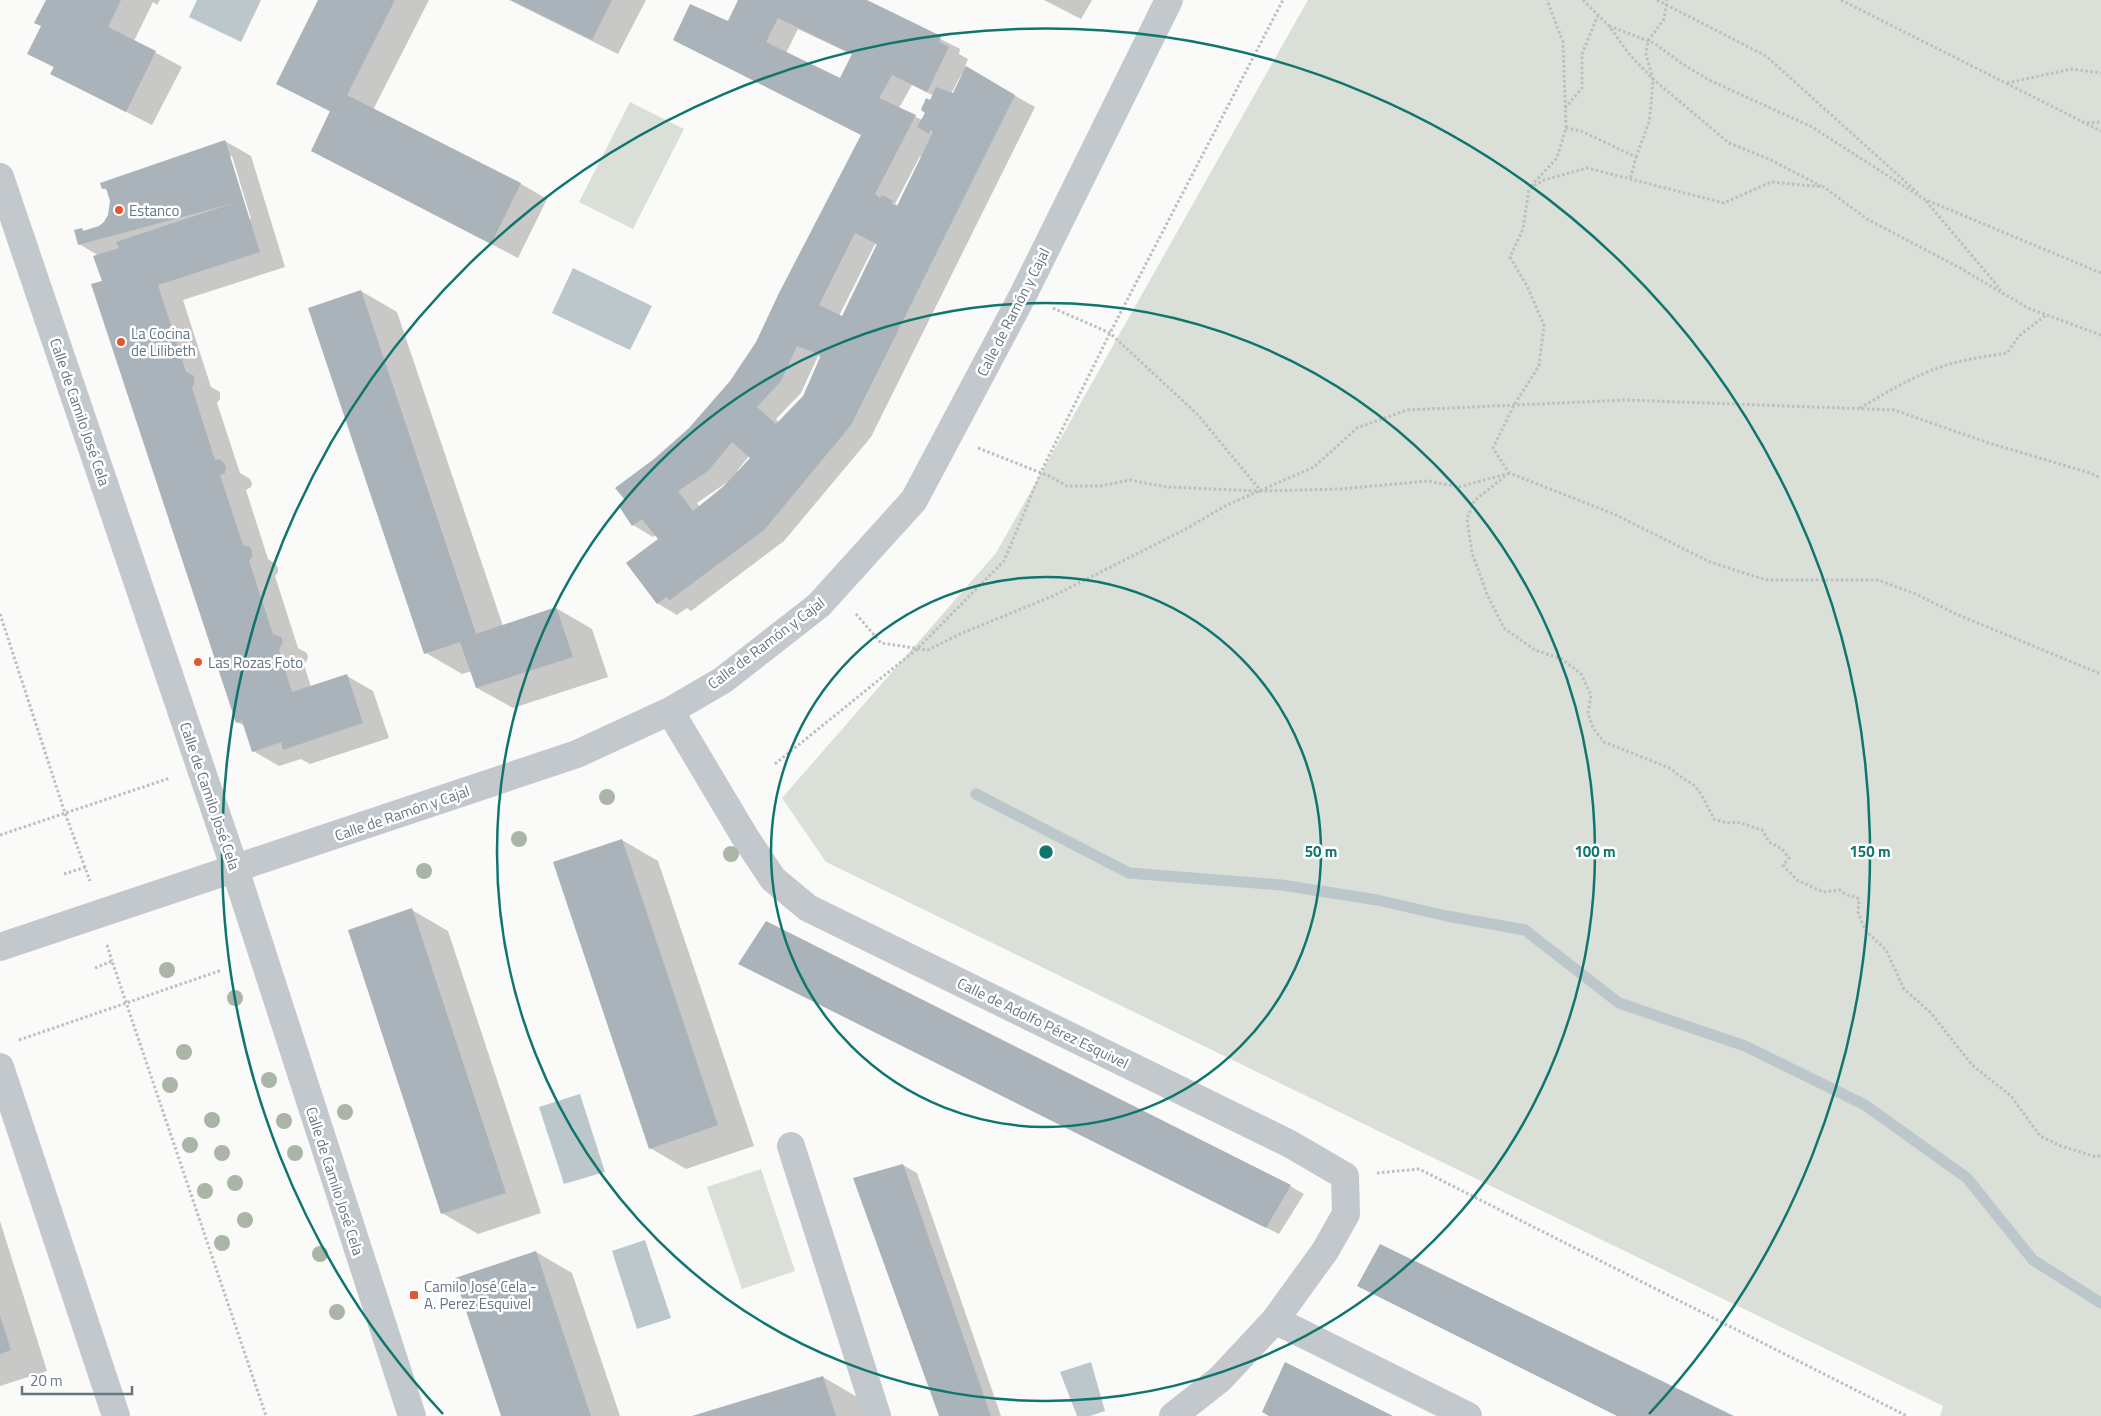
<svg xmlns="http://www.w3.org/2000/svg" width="2101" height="1416" font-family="'Titillium Web',sans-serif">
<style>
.green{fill:#dadfd7}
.water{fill:#bbc7cb}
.shadow{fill:#0003;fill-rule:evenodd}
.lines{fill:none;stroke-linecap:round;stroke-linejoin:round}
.stream{stroke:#bbc7cb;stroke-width:11}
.building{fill:#aab3b9;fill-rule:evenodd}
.path{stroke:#bbbfc2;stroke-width:3;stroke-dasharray:2.5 2.5;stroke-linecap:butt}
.minor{stroke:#c3c8cc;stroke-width:28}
.tree{fill:#aab4a7}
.ring{fill:none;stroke:#0f766e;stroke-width:2.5}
.poi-dot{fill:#e4572e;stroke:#fff;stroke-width:2}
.labels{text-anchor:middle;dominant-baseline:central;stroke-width:5;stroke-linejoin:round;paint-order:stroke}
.poi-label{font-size:15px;fill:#657683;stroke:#fff;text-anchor:start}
.street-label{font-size:15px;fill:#657683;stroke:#fff}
.centre{fill:#0f766e;stroke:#fff;stroke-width:2.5}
.ring-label{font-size:15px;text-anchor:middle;font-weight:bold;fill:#0f766e;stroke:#fff;stroke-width:5;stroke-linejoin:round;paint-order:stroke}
</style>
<rect width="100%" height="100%" fill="#fafaf8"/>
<path class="green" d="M1308 0H2101V1416H1940L1943 1406 826 862 782 798 996 553Z
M630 102 684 129 633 229 579 202Z
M761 1169 795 1271 742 1289 707 1187Z"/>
<path class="water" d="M197 0H261L241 42 189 17Z
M573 268 652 306 630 350 552 313Z
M580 1094 605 1172 564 1184 539 1107Z
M645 1240 671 1318 637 1329 612 1251Z
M1091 1362 1105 1411 1090 1416H1077L1060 1372Z"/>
<path class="shadow" d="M47 0H160L157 5 153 2 134 41 182 67 152 125 52 74 55 68 29 53 42 26Z
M319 0H429L373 110 521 184 547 199 518 258 312 151 331 112 277 84Z
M509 0H646L618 54Z
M740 0H864L960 49 959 54 968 59 965 67 1035 107 871 437 784 541 691 611 687 608 677 615 657 603 659 539 656 535 653 537 633 525 620 505 626 501 654 460 690 429 731 382 757 343 862 135 674 40 728 23ZM798 29 853 55 841 79 786 53ZM961 75 963 76 954 95 951 94ZM912 85 934 96 922 120 899 108ZM920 156 922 157 899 206 895 204ZM875 244 878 245 843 318 839 316ZM818 356 822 358 804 396 779 422 776 419 801 393ZM749 456 752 458 739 472 737 471ZM729 481 700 507 697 503Z
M1044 0H1092L1081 19Z
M225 141 251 156 285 267 183 300 211 387 220 392V399L217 403 240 473 250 479 252 483 251 487 246 490 268 559 276 564 278 568V572L275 576 298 648 307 653 308 658 304 665 311 687 347 676 373 691 389 738 310 764 301 759 279 766 253 751 245 726 237 722 103 282 99 256 79 244 82 229 86 232 100 227 109 215 111 201 108 191 103 188ZM232 156 251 219H248L229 157Z
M361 291 397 312 503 626 556 608 592 629 608 677 513 708 477 688 472 671 462 674 426 653Z
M622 840 658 861 754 1146 686 1169 650 1148Z
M412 910 448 931 541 1213 478 1234 442 1213Z
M766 923 1290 1186 1304 1194 1279 1234 753 971Z
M903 1165 917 1173 1001 1416H940Z
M0 1221 47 1371 0 1386Z
M536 1252 572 1273 620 1416H503Z
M823 1377 859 1398 865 1416H695Z"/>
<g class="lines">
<path class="stream" d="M976 794 1129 873 1282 885 1377 900 1447 916 1525 930 1619 1003 1745 1046 1865 1105 1967 1178 2033 1260 2101 1303"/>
</g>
<path class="building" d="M46 0H121L108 27 156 51 126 112 50 74 54 67 27 54 41 26 34 23Z
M318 0H395L347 95 521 183 491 244 311 151 330 111 276 84Z
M511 0H612L592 40Z
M738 0H867L941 36 939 42 949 47 927 92 892 75 879 98 916 115 875 194 880 198 882 195 893 201 892 204 897 206 933 132 930 130 929 134 917 127 925 113 921 110 926 98 930 100 936 87 953 93 966 66 1015 95 851 425 764 530 670 600 666 597 657 604 626 563 658 539 642 519 632 526 618 505 625 500 615 488 654 459 689 428 730 381 756 342 779 293 861 135 673 40 690 4 728 21ZM778 18 852 54 840 78 766 42ZM855 233 877 244 842 316 819 305ZM797 346 821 355 803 396 776 424 757 407 781 381ZM732 442 750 458 723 487 693 511 678 491 708 471Z
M225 140 260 252 158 285 186 372 194 376V384L192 388 215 460 219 459 224 463 226 467 225 473 220 475 243 545 250 547 252 552V557L249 561 273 634 281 637 283 642 279 650 292 692 347 674 363 723 283 750 281 742 252 752 242 721 236 723 91 284 102 281 93 256 119 248 116 242 234 203 78 245 74 230 82 228 83 231 99 226 104 222 108 215 110 201 106 188 102 189 100 183Z
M361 290 476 634 556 607 573 657 476 688 460 642 424 654 308 308Z
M622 839 718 1125 649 1149 553 862Z
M412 908 506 1193 441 1214 348 930Z
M766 921 1291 1185 1266 1228 738 964Z
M903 1164 991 1416H939L853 1178Z
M1380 1244 1734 1416H1617L1357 1286Z
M536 1251 591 1416H501L455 1278Z
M0 1316 11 1350 0 1354Z
M1285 1362 1393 1416H1269L1262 1412Z
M823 1376 836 1416H692Z"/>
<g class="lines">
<path class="path" d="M1583 0 1609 26 1629 54 1653 79 1729 143 1769 159 1821 186
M1657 0 1766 56 1918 193
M1841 0 2101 131
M1609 26 1654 43 1681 63 1709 80 1812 127 1924 199 2101 273
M2007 83 2072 69 2101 73
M1565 108 1582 88V54L1598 15
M2087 123 2101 122
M1566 128 1581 131 1636 157 1630 180
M1636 157 1649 122 1651 105 1653 79 1646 55 1648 41 1664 19 1667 0
M1531 186 1557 158 1566 128 1563 42 1547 0
M1926 201 2001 290
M1053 308 1110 333 1197 414 1261 491 1340 489 1428 481 1459 487 1506 474
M2101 335 2028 308 1960 268 1867 219 1824 187 1771 182 1724 203 1587 168 1544 180 1529 189 1523 229 1510 257 1527 286 1544 325 1539 366 1514 405 1493 448 1509 473 1614 514 1710 562 1766 580H1878L1916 594 1956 614 2101 674
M1860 408C1884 394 1908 379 1935 369 1958 360 1983 357 2007 353L2019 336 2046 315
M978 448 1049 476 1067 486H1100L1130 480 1166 487 1260 491
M1509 473 1474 501 1467 519 1472 553 1487 594 1504 628 1535 650 1562 659 1581 674 1591 695 1588 713 1593 728 1604 742 1672 769C1678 776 1683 778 1691 783 1701 790 1708 808 1714 819L1727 823 1737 822 1762 830 1769 842 1782 849 1789 858 1783 865 1797 880 1823 892 1840 890C1849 898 1851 894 1859 899L1858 912 1865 930 1886 950 1904 989 1931 1013 1972 1065 2011 1096 2040 1136 2061 1146 2093 1156H2101
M0 614 65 813 90 881
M856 614 881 643 928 650 960 634 1053 596 1184 530 1227 505 1314 467 1357 428 1407 410 1626 400 1894 410 1989 443 2090 473 2101 478
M775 764 917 649 1004 561 1041 472 1110 333 1283 0
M0 835 170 778
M64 874 86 867
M107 945 112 961
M95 968 112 961 266 1416
M19 1040 222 970
M1377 1173 1419 1169 1907 1416"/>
<path class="minor" d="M0 177 235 869 412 1416
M670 711 745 837 773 879 808 908 1290 1144 1345 1176 1346 1214 1325 1251 1275 1320 1220 1379 1173 1416
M0 947 577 754 670 711 723 680 819 605 914 500 1023 295 1169 0
M0 1067 116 1416
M791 1146 877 1416
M1275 1320 1468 1416"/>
</g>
<g class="tree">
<circle cx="607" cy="797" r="8"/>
<circle cx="519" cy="839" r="8"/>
<circle cx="731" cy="854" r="8"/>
<circle cx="424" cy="871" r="8"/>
<circle cx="167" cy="970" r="8"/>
<circle cx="235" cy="998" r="8"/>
<circle cx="184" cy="1052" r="8"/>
<circle cx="269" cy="1080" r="8"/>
<circle cx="170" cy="1085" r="8"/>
<circle cx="345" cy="1112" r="8"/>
<circle cx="212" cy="1120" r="8"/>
<circle cx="284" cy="1121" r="8"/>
<circle cx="190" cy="1145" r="8"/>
<circle cx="222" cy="1153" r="8"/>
<circle cx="295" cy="1153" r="8"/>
<circle cx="235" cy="1183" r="8"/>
<circle cx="205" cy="1191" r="8"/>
<circle cx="245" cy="1220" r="8"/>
<circle cx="222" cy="1243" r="8"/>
<circle cx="320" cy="1254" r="8"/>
<circle cx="337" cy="1312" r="8"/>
</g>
<g class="ring">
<circle cx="1046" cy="852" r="275"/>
<circle cx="1046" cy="852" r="549"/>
<path d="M443 1414A824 824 0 1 1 1649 1414"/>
</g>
<g class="poi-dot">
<circle cx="119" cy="210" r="5"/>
<circle cx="121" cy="342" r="5"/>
<circle cx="198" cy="662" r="5"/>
<rect x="409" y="1290" width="10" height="10" rx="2.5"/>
</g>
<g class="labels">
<g class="poi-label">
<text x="129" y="210">Estanco</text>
<text x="131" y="333">La Cocina<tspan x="131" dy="17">de Lilibeth</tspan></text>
<text x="208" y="662">Las Rozas Foto</text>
<text x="424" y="1286">Camilo José Cela -<tspan x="424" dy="17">A. Perez Esquivel</tspan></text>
</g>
<g class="street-label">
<text transform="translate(1013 312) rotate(-63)">Calle de Ramón y Cajal</text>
<text transform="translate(80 412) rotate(71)">Calle de Camilo José Cela</text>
<text transform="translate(766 643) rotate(-37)">Calle de Ramón y Cajal</text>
<text transform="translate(210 796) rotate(71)">Calle de Camilo José Cela</text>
<text transform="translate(402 813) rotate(-19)">Calle de Ramón y Cajal</text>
<text transform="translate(1043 1023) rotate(26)">Calle de Adolfo Pérez Esquivel</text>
<text transform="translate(335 1181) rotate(72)">Calle de Camilo José Cela</text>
</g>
</g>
<circle cx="1046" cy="852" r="8" class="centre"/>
<g class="ring-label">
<text x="1321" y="857">50 m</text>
<text x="1595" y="857">100 m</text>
<text x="1870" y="857">150 m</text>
</g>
<path d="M22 1386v8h110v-8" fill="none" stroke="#657683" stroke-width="2.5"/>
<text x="30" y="1386" font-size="15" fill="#657683" stroke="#ffffff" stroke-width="4" paint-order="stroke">20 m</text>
</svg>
